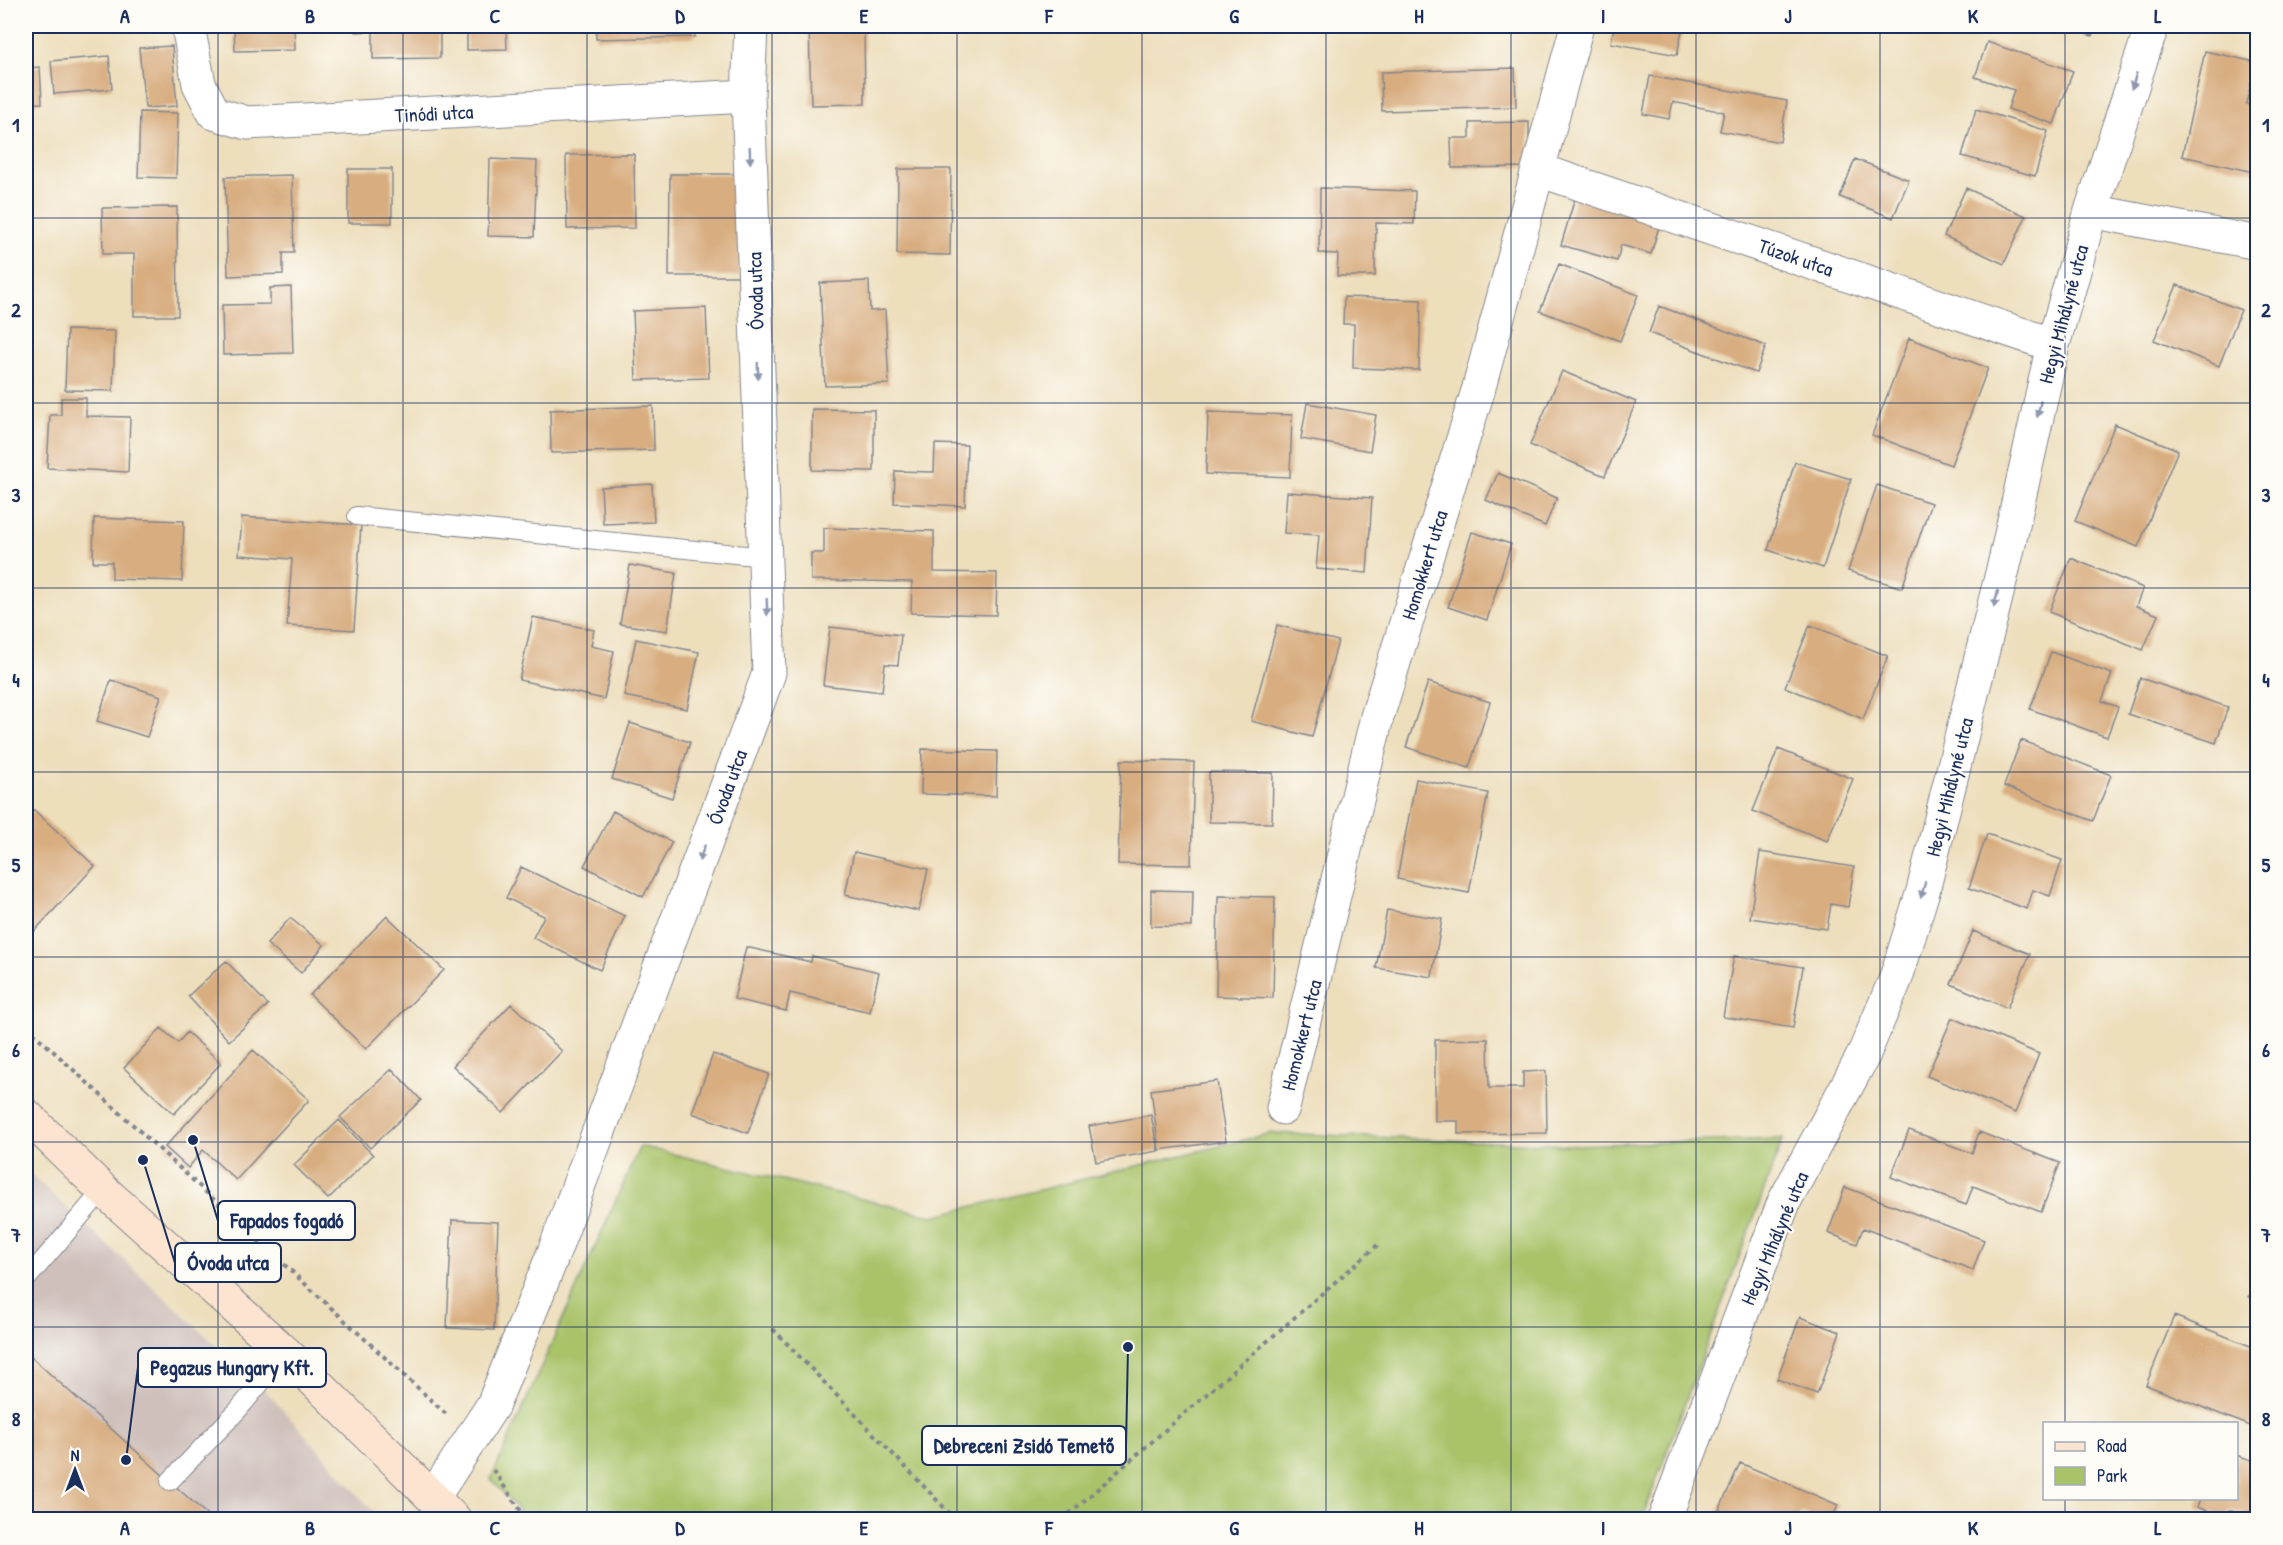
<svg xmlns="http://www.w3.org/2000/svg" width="2283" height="1545" font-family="'Patrick Hand',sans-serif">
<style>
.industrial{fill:#cfc0bb}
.green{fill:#a9c369;stroke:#627964;stroke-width:1.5}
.building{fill:#d8ad80}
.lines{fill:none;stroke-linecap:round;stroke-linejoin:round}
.lane-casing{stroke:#84868d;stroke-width:20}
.street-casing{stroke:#84868d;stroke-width:35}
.secondary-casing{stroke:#84868d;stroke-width:35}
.path{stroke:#84868d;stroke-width:4;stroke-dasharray:4.5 4.5;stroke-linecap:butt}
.lane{stroke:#fff;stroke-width:18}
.street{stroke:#fff;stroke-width:33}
.secondary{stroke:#fde4d0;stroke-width:33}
.oneway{fill:#8d97ae}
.grid{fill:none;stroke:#1b2f5e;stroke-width:1.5;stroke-opacity:0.55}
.labels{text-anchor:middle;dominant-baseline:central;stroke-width:4.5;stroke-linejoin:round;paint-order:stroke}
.street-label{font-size:20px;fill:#1b2f5e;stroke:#fdfcf7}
.leader{fill:none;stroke:#1b2f5e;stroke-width:2}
.callout-dot{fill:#1b2f5e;stroke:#fdfcf7;stroke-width:2}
.callout{fill:#fdfcf7;stroke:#1b2f5e;stroke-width:2}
.callout-label{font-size:21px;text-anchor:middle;font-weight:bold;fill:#1b2f5e}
.neatline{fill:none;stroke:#1b2f5e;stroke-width:2}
.grid-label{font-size:20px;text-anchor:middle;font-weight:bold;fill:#1b2f5e}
</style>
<rect width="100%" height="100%" fill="#fdfcf7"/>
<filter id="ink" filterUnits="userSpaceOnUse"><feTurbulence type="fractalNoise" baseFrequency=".0167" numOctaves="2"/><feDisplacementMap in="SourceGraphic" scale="12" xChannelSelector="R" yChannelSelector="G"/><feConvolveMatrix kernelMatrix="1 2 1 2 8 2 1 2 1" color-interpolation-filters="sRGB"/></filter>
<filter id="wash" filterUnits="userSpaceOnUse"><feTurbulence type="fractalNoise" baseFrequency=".008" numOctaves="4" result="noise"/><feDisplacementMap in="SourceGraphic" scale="24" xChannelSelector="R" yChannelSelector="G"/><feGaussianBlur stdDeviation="1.35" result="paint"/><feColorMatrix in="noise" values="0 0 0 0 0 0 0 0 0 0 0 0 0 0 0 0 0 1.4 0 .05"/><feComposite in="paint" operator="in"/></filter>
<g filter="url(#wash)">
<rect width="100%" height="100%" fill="#eddebc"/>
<path class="industrial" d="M26 1170 265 1390 380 1519H26Z"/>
<path class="green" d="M1272 1133 1568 1145 1783 1139 1642 1519 527 1520 491 1479 640 1146 933 1216Z"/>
<g id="blocks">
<path class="building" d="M234 26H294L295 50 235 51Z
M356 26H440V58L373 59V31L356 32Z
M467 26H506L507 49 467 50Z
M596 26H695V37L596 39Z
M809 26H864L865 104 811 105Z
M1614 26H1683L1677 55 1611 43Z
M2065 26H2096L2092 36Z
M2212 26H2258V33L2212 27Z
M1987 42 2073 71 2054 124 2008 109 2014 90 1975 77Z
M172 46 177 106 145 108 139 48Z
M2205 51 2256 62 2246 104 2258 107V173L2182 156Z
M109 56 112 89 54 94 51 61Z
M40 67 42 103 26 104V68Z
M1515 68 1516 107 1382 111 1381 72Z
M1650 76 1787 101 1780 142 1720 131 1724 112 1673 102 1669 119 1643 114Z
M1976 109 2048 131 2035 176 1962 156Z
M140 112 178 113 176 178 138 177Z
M1529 122V167L1452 168 1451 138H1470V123Z
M634 154 635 228 567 229 566 155Z
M490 159 537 161 534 237 488 236Z
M1855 159 1909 180 1893 218 1840 197Z
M348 169H392V223H348Z
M898 169H951L950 255 897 254Z
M670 174H741L739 276H669Z
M292 175 294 253H283V274L228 276 225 177Z
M1320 188 1415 191 1414 224 1376 223 1375 276H1337L1338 254 1319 253Z
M1966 188 2026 216 2004 264 1944 236Z
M1575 198 1660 223 1651 254 1621 245 1617 261 1561 245Z
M177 207 178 316H134V254H103L102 208Z
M1559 264 1638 295 1620 341 1540 311Z
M869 281 870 311 885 310 889 384 825 386 820 283Z
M2177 285 2241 310 2219 366 2154 340Z
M291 287 293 353 223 355 222 305 270 304V288Z
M1344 297 1421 300 1419 370 1353 368 1354 324H1343Z
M1659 306 1766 346 1756 373 1649 333Z
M706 308 709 378 636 380 633 311Z
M67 330 115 331 113 391 65 390Z
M1909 338 1988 368 1951 465 1872 435Z
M1562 371 1636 402 1605 476 1530 445Z
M61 398H86V416L130 417 128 472 47 468 50 415H61Z
M1307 403 1376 415 1370 451 1301 439Z
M653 406 654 450 551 453 550 410Z
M812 409 874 410V471L812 470Z
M1208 412 1292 415 1290 477 1206 474Z
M2115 424 2178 450 2138 547 2075 521Z
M935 444 967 445 965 506 894 503 895 471 934 472Z
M1795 462 1851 479 1823 568 1768 550Z
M1498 473 1557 498 1545 526 1486 500Z
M652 484 654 522 603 524 601 487Z
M1877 485 1931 503 1902 588 1848 571Z
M1287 492 1372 498 1367 573 1316 569 1319 535 1284 533Z
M242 517 361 525 354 630 287 626 292 559 239 555Z
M94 518 184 521 182 581 112 579V562H93Z
M824 528 934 531V572L997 573 996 615 911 613 912 582 811 580V553H824Z
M1472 532 1511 544 1487 620 1448 607Z
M2071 558 2143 588 2136 606 2158 615 2143 650 2049 612Z
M630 565 676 573 667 631 620 624Z
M533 617 594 630 591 646 614 651 604 699 519 680Z
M1277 625 1338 641 1312 737 1251 721Z
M1810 625 1888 656 1863 719 1785 687Z
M830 627 901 635 898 665 885 664 882 692 823 685Z
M636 639 699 652 687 709 624 696Z
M2051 652 2112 674 2102 701 2118 707 2107 737 2030 709Z
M2140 678 2228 707 2216 743 2128 714Z
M111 680 161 696 147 737 97 721Z
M1428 682 1490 702 1469 768 1406 747Z
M630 723 690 742 672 798 612 779Z
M2021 740 2111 775 2093 821 2004 786Z
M922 749 997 751 996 796 921 794Z
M1778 749 1853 779 1827 841 1753 811Z
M1121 760 1194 762 1191 865 1118 864Z
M1209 772 1273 773 1272 823 1209 822Z
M1416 779 1488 793 1469 893 1397 879Z
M34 810 95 866 26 940V819Z
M613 811 672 842 643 897 584 866Z
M1987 834 2062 860 2050 896 2033 890 2027 909 1969 888Z
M854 852 928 869 919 911 845 895Z
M1760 852 1854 867 1848 907 1831 904 1827 929 1750 918Z
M521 867 625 916 600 970 533 938 544 916 506 898Z
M1151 890 1193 891 1192 927 1151 926Z
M1218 896 1275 897 1273 998 1216 996Z
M1387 910 1442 919 1432 977 1376 968Z
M387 916 444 970 366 1049 310 995Z
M290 918 324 945 301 973 267 944Z
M1973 931 2030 954 2007 1008 1951 984Z
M746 947 811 962 812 956 879 972 870 1012 790 993 786 1011 734 999Z
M1734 956 1803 967 1793 1028 1723 1017Z
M226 961 268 1005 229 1041 188 996Z
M511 1004 562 1051 503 1113 453 1066Z
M1952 1018 2039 1054 2015 1113 1927 1076Z
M161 1028 178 1043 187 1032 221 1063 174 1114 124 1068Z
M1488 1039 1489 1088H1523V1072L1546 1071 1547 1133 1458 1134V1121H1435V1040Z
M253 1050 309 1100 236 1180 203 1150 188 1168 165 1147Z
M713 1054 769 1074 748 1133 692 1113Z
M392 1069 421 1100 370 1148 340 1117Z
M1217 1081 1226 1141 1159 1150 1151 1090Z
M1151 1115 1158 1151 1096 1162 1089 1126Z
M339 1120 373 1155 328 1199 294 1165Z
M1909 1130 1972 1153 1979 1132 2060 1163 2041 1212 1973 1186 1966 1205 1891 1177Z
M1845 1187 1984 1240 1973 1270 1863 1228 1857 1244 1828 1233Z
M452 1220 498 1222 494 1330 447 1328Z
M2258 1278V1301L2249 1297Z
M2174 1316 2258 1349V1429L2146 1385Z
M1800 1317 1840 1332 1817 1394 1777 1379Z
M31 1357 213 1520H26V1364Z
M2236 1455 2258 1462V1520L2229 1510 2226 1518 2197 1507 2200 1498H2236Z
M1740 1463 1838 1505 1832 1520H1819L1801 1512 1798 1520H1715Z"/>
</g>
</g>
<g filter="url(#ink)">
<use href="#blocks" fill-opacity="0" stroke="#84868d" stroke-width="1.5"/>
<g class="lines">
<g class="lane-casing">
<path id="lane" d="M357 516 765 557
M26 1280 103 1190
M170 1481 238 1410 286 1353"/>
</g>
<g class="street-casing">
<path id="street" d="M188 26 199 84 214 113 247 123 748 96
M1539 170 2053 345
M2091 211 2258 243
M1283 1108 1377 717 1478 391 1577 26
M434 1496 493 1405 554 1252 769 673 748 96 751 26
M1664 1520 1784 1202 1863 1056 1896 978 1923 891 2006 557 2053 345 2091 211 2152 26"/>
</g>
<g class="secondary-casing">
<path id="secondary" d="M26 1115 103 1190 286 1353 455 1520"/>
</g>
<path class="path" d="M26 1026 446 1414
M773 1329 956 1520
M493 1470 527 1520
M1062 1520 1380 1243"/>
<use href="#lane" class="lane"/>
<use href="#street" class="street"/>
<use href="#secondary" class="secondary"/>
</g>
<defs><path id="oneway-solid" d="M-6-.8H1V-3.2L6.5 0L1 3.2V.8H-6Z" transform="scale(1.5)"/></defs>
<g class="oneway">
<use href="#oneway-solid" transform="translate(2134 81) rotate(108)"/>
<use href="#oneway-solid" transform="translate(750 155) rotate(88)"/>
<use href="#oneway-solid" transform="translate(758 371) rotate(88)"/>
<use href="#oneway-solid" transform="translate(2039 409) rotate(102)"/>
<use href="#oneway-solid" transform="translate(1996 599) rotate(104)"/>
<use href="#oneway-solid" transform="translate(767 607) rotate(88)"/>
<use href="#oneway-solid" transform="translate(702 853) rotate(110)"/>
<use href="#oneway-solid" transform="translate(1923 890) rotate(106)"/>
</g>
</g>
<path class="grid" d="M218 26V1520M403 26V1520M587 26V1520M772 26V1520M957 26V1520M1142 26V1520M1326 26V1520M1511 26V1520M1696 26V1520M1880 26V1520M2065 26V1424M26 218H2258M26 403H2258M26 588H2258M26 772H2258M26 957H2258M26 1142H2258M26 1327H2258M2065 1498V1520"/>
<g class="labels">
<g class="street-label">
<text transform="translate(434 113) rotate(-3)">Tinódi utca</text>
<text transform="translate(1796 257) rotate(19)">Túzok utca</text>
<text transform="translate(755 291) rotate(-92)">Óvoda utca</text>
<text transform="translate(2063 314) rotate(-75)">Hegyi Mihályné utca</text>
<text transform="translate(1424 565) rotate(-73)">Homokkert utca</text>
<text transform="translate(727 787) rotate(-70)">Óvoda utca</text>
<text transform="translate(1949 787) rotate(-76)">Hegyi Mihályné utca</text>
<text transform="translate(1301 1035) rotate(-76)">Homokkert utca</text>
<text transform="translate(1774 1238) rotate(-67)">Hegyi Mihályné utca</text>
</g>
</g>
<path class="leader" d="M193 1140L218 1221M143 1160L175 1263M126 1460L138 1367M1128 1347L1126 1446"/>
<g class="callout-dot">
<circle cx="193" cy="1140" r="6"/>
<circle cx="143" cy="1160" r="6"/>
<circle cx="126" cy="1460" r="6"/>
<circle cx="1128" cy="1347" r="6"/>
</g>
<g class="callout">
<rect x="218" y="1201" width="137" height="39" rx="6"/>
<rect x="175" y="1243" width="106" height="39" rx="6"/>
<rect x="138" y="1348" width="188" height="39" rx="6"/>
<rect x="922" y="1426" width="204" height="39" rx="6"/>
</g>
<g class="callout-label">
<text x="287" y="1228">Fapados fogadó</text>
<text x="228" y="1270">Óvoda utca</text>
<text x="232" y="1375">Pegazus Hungary Kft.</text>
<text x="1024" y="1453">Debreceni Zsidó Temető</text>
</g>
<rect width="2283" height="1545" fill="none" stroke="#fdfcf7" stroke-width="66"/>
<rect x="2043" y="1422" width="195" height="78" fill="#fdfcf7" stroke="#a3aaba" stroke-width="1.5"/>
<rect x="2055" y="1442" width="30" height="9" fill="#fde4d0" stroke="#a3aaba" stroke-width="1.5"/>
<text x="2097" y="1452" font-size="18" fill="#1b2f5e">Road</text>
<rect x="2055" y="1467" width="30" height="18" fill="#a9c369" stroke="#a3aaba" stroke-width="1.5"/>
<text x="2097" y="1482" font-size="18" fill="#1b2f5e">Park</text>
<g transform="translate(75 1470)" stroke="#fdfcf7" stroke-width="4.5" paint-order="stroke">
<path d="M0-4.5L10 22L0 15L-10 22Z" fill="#1b2f5e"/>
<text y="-9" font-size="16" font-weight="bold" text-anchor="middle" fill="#1b2f5e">N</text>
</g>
<rect x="33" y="33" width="2217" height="1479" class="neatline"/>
<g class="grid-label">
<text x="125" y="23">A</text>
<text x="310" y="23">B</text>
<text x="495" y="23">C</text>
<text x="680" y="23">D</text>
<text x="864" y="23">E</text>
<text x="1049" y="23">F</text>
<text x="1234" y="23">G</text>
<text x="1419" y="23">H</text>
<text x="1603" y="23">I</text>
<text x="1788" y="23">J</text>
<text x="1973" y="23">K</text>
<text x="2158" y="23">L</text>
<text x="16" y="132">1</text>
<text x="2266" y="132">1</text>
<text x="16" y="317">2</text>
<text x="2266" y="317">2</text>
<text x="16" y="502">3</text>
<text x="2266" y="502">3</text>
<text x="16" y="687">4</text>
<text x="2266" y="687">4</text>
<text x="16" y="872">5</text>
<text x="2266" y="872">5</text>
<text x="16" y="1057">6</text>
<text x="2266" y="1057">6</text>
<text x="16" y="1242">7</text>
<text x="2266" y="1242">7</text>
<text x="16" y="1426">8</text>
<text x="2266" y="1426">8</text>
<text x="125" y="1535">A</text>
<text x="310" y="1535">B</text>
<text x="495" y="1535">C</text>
<text x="680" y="1535">D</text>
<text x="864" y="1535">E</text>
<text x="1049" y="1535">F</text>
<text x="1234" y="1535">G</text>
<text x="1419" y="1535">H</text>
<text x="1603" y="1535">I</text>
<text x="1788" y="1535">J</text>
<text x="1973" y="1535">K</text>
<text x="2158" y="1535">L</text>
</g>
</svg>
